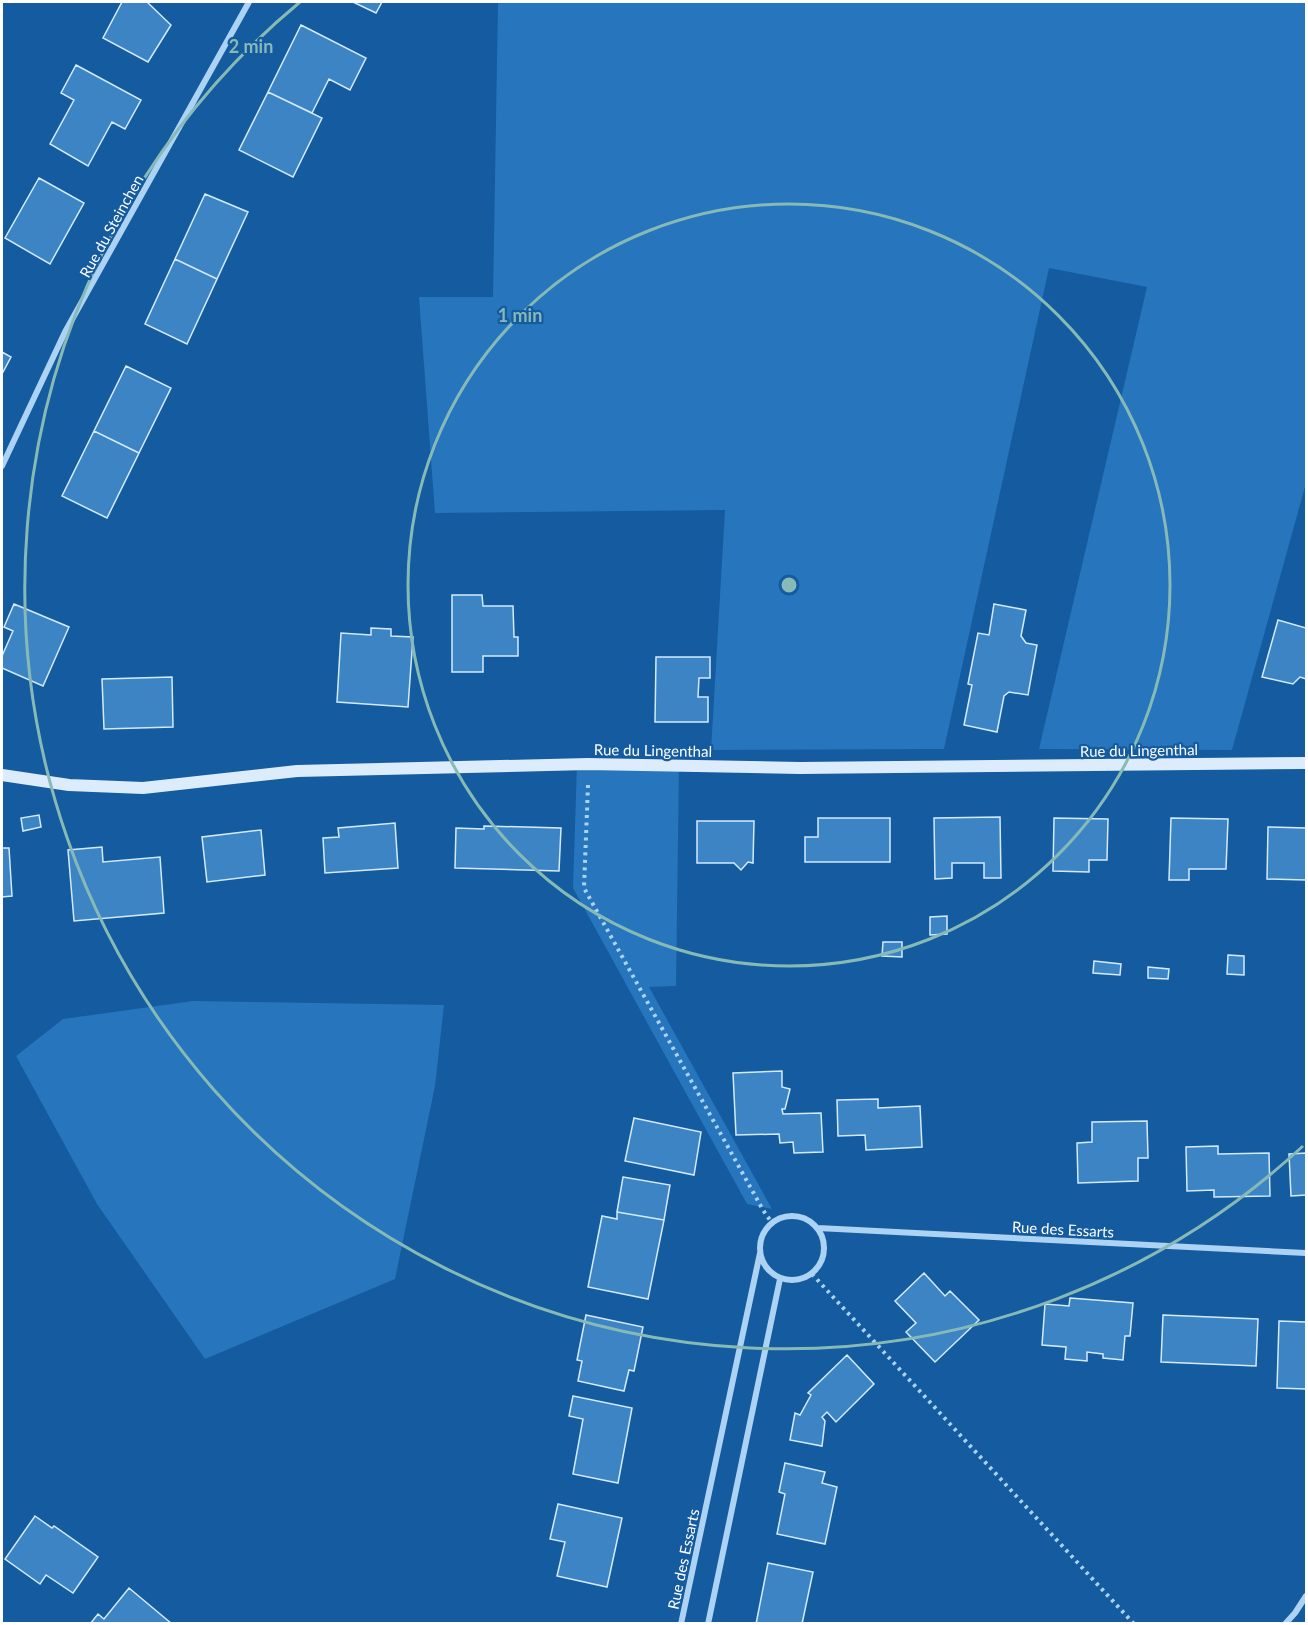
<svg xmlns="http://www.w3.org/2000/svg" width="1308" height="1625" font-family="Lato,sans-serif">
<style>
.green{fill:#2775bd}
.building{fill:#3d84c5;stroke:#d4eafd;stroke-width:1.5}
.lines{fill:none;stroke-linecap:round;stroke-linejoin:round}
.path{stroke:#acd2f4;stroke-width:4;stroke-dasharray:3 4.5;stroke-linecap:butt}
.street{stroke:#acd2f4;stroke-width:6}
.secondary{stroke:#dcecfd;stroke-width:12}
.ring{fill:none;stroke:#87bab6;stroke-width:3}
.labels{text-anchor:middle;dominant-baseline:central;stroke-width:4.5;stroke-linejoin:round;paint-order:stroke}
.street-label{font-size:15px;fill:#fff;stroke:#145b9f}
.centre{fill:#87bab6;stroke:#145b9f;stroke-width:3}
.ring-label{font-size:18px;text-anchor:middle;font-weight:bold;fill:#87bab6;stroke:#145b9f;stroke-width:4.5;stroke-linejoin:round;paint-order:stroke}
</style>
<rect width="100%" height="100%" fill="#145b9f"/>
<path class="green" d="M498 2H1306V483L1232 750 1039 749 1147 287 1049 268 944 749 711 750 725 510 435 513 419 297H493Z
M577 764 679 765 676 986 649 987 772 1209 747 1204 573 888Z
M193 1001 444 1005 435 1086 395 1279 205 1359 97 1204 16 1056 63 1019Z"/>
<path class="building" d="M122 2H147L171 25 148 62 103 38Z
M353 2H382L376 13Z
M301 25 366 58 350 90 329 79 312 113 268 92Z
M76 65 141 100 125 129 112 122 88 166 50 144 74 100 61 93Z
M268 92 322 118 293 177 239 150Z
M39 178 84 203 50 264 5 238Z
M205 194 248 212 217 279 175 259Z
M175 259 217 279 187 344 145 324Z
M2 352 11 357 2 374Z
M126 366 171 388 139 453 94 431Z
M94 431 139 453 107 518 62 496Z
M452 595H482L483 606H513L514 637H518V656H483V672H452Z
M14 604 69 627 43 686 2 668V656L13 631 4 627Z
M994 604 1026 610 1021 636 1026 643 1037 645 1028 695 1009 692 1004 696 997 732 964 725 972 685 968 684 978 633 989 635Z
M1278 620 1306 628V679L1300 677 1293 684 1262 677Z
M371 628 391 629V636L413 637 408 707 337 702 341 633 371 635Z
M656 657H710V678H699L698 697H708V722H655Z
M172 677 173 727 104 729 102 679Z
M39 815 41 827 23 831 21 818Z
M1000 817 1001 878H984V863H952V878L935 879 934 818Z
M818 818H890V862H805V837H818Z
M1054 818 1108 819 1107 860H1089V872L1053 871Z
M1171 818 1228 819 1226 869H1189V880H1169Z
M697 821H754L753 863 748 862 741 870 734 863H697Z
M395 823 398 868 325 873 323 838 339 837 338 828Z
M484 826 561 828 559 871 455 868 456 828 484 829Z
M1268 827 1306 828V880L1267 879Z
M261 830 265 875 207 882 202 837Z
M102 847 103 862 160 857 164 913 74 921 68 850Z
M2 848H9L12 896 2 897Z
M947 916V934L930 935V917Z
M883 942H902V957L882 956Z
M1228 955 1244 956V975L1227 974Z
M1094 961 1121 964 1120 975 1093 973Z
M1148 967 1169 969 1168 979 1148 978Z
M782 1071V1087L790 1089 785 1109H782L783 1114 821 1113 823 1152 794 1153 793 1142 780 1143 779 1134 736 1135 733 1073Z
M878 1099V1108L920 1106 922 1147 866 1150 865 1135 838 1136 837 1100Z
M634 1118 701 1132 694 1175 625 1161Z
M1147 1121 1148 1158H1138V1181L1078 1183 1077 1143 1092 1142V1122Z
M1218 1146V1154L1269 1153 1270 1196 1214 1197V1190L1187 1191 1186 1147Z
M1306 1153V1195L1291 1196 1289 1154Z
M623 1177 670 1185 664 1220 617 1212Z
M617 1212 664 1220 648 1299 588 1287 602 1216 617 1219Z
M924 1273 945 1296 950 1291 979 1320 935 1362 906 1332 916 1323 895 1301Z
M1070 1298 1133 1303 1130 1336H1125L1123 1360 1103 1358V1354L1087 1352V1361L1065 1359 1066 1347 1042 1345 1045 1304 1069 1306Z
M586 1315 643 1327 634 1371 629 1370 624 1391 578 1381 582 1361 577 1360Z
M1163 1315 1258 1319 1256 1366 1161 1362Z
M1279 1321 1306 1322V1389L1277 1388Z
M847 1355 874 1384 836 1422 827 1412 822 1417 825 1421 822 1446 790 1440 795 1413 800 1415 811 1395 808 1393Z
M573 1396 632 1408 618 1483 573 1474 583 1419 569 1416Z
M785 1463 825 1472 822 1483 837 1487 825 1544 777 1534 785 1494 779 1492Z
M558 1504 622 1518 607 1587 557 1576 565 1542 550 1539Z
M35 1516 52 1528 54 1526 98 1557 73 1593 46 1575 40 1584 5 1559Z
M768 1563 813 1572 802 1624H756Z
M129 1588 172 1624H90L98 1614 104 1619Z"/>
<g class="lines">
<path class="path" d="M588 785 584 888 763 1210 772 1223
M812 1274 1134 1624"/>
<path class="street" d="M2 466 65 332 249 2
M760 1248a32 32 0 1 1 64 0a32 32 0 1 1-64 0Z
M818 1228 1306 1253
M681 1624 760 1253
M708 1624 780 1279
M1285 1624 1295 1613 1306 1596"/>
<path class="secondary" d="M2 775 69 785 143 788 297 771 588 764 800 768 1306 763"/>
</g>
<g class="ring">
<circle cx="789" cy="585" r="381"/>
<path d="M1303 1146A761 761 0 1 1 300 2"/>
</g>
<g class="labels">
<g class="street-label">
<text transform="translate(111 226) rotate(-61)">Rue du Steinchen</text>
<text transform="translate(653 750) rotate(1)">Rue du Lingenthal</text>
<text transform="translate(1139 750) rotate(-1)">Rue du Lingenthal</text>
<text transform="translate(1063 1229) rotate(3)">Rue des Essarts</text>
<text transform="translate(683 1559) rotate(-78)">Rue des Essarts</text>
</g>
</g>
<circle cx="789" cy="585" r="9" class="centre"/>
<g class="ring-label">
<text x="251" y="53">2 min</text>
<text x="520" y="322">1 min</text>
</g>
<rect width="1308" height="1625" fill="none" stroke="#ffffff" stroke-width="6"/>
</svg>
